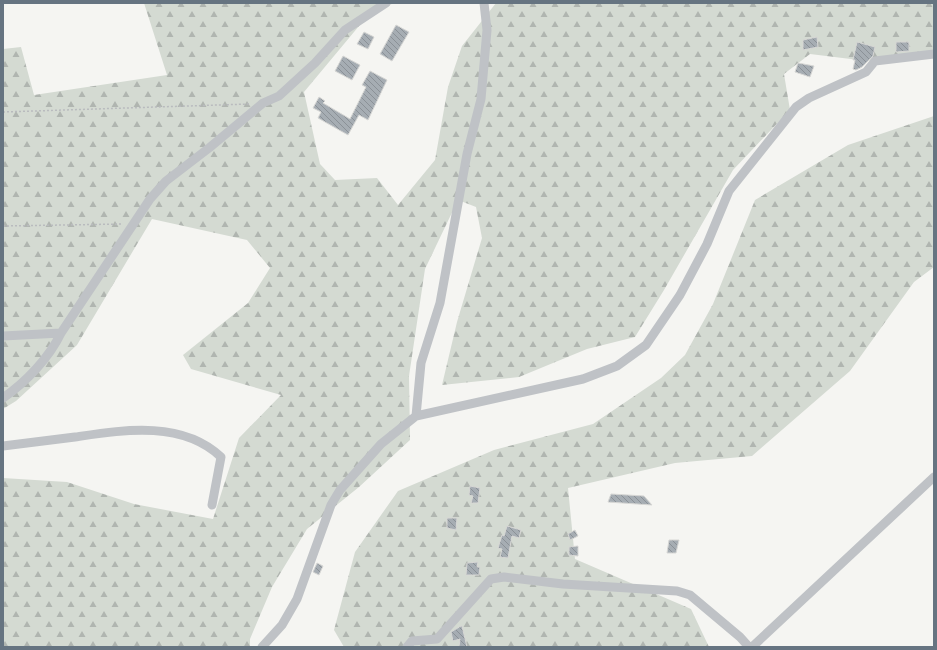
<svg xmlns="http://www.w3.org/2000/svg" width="937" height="650" font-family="Manrope,sans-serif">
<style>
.forest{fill:url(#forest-firs)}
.building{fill:url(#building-back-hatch);stroke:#d7d7d5}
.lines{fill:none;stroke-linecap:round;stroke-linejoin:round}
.path{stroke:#b9bbbe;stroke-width:1.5;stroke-dasharray:2 2;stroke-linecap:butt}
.minor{stroke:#bfc2c6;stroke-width:9}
</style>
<defs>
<pattern id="forest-firs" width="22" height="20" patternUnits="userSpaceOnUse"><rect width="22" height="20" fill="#d4dad2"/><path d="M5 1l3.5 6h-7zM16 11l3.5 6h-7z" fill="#b0b5b0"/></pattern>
<pattern id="building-back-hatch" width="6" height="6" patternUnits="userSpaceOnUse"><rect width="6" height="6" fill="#a6adb3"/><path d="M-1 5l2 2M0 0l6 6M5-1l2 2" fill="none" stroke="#8b9197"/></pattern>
</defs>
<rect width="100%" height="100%" fill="#f5f5f2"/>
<path class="forest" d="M144 3H394L369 14 304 92 320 164 335 180 377 178 398 205 435 160 448 87 462 46 496 3H934V50L867 61 810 54 784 74 790 110 733 170 664 290 635 337 587 349 519 377 442 385 457 322 482 238 476 207 458 200 425 269 409 376 410 440 359 487 307 529 272 587 250 639V647H3V478L67 482 134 504 213 519 239 438 281 395 191 369 183 355 248 303 270 268 247 240 152 219 77 345 16 401 3 409V49L21 47 34 95 167 75Z
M934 116V267L914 282 850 371 752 456 675 463 568 488 575 559 691 609 709 647H344L334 630 355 552 398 491 494 450 593 424 661 378 685 355 713 304 755 200 848 145Z"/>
<path class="building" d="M396 25 409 32 392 61 380 54Z
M364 32 374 37 368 49 357 44Z
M817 37 818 47 803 50V40Z
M857 42 875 47 873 56 862 67 856 70 853 69 855 60H853Z
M896 42H909V51L896 52Z
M343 56 360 65 352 80 335 71Z
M798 63 814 66 810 77 795 72Z
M370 71 387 80 368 120 359 115 348 135 318 118 321 112 313 108 319 97 325 101 323 103 350 119 366 87 362 85Z
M470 486 480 488 478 503H471L473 496 469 495Z
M611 494 644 496 652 505 608 502Z
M447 518H457L456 530 447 528Z
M507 526 521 530 519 538 512 536 508 558 500 557 502 549 498 548 502 535 504 536Z
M575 530 578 536 570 540 568 534Z
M669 540H679L676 553H667Z
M578 546V556L569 555V547Z
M478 562 477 567H480L479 575H466L467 563Z
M317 563 323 566 319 575 313 572Z
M461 626H462L467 647H459L460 639 453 641 451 632Z"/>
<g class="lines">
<path class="path" d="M3 112 249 104
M3 226 123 224"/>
<path class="minor" d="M3 336 61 333 150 199 166 181 209 148 263 103 279 96 315 63 345 30 386 3
M3 398C26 382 49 358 61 333
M416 416 421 363 440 303 467 154 481 99 487 30 484 3
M3 446C27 443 51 440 75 437 123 430 182 420 221 457L212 505
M262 647 282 625 297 599 331 505 340 490 381 444 416 416 583 379 617 366 646 345 680 295 707 244 729 191 796 107 809 98 866 72 875 61 934 54
M407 647 412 641 437 639 491 579 504 577 563 584 677 591 690 595 740 637 749 647
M752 647 934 477"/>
</g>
<rect width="937" height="650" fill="none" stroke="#667481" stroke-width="8"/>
</svg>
